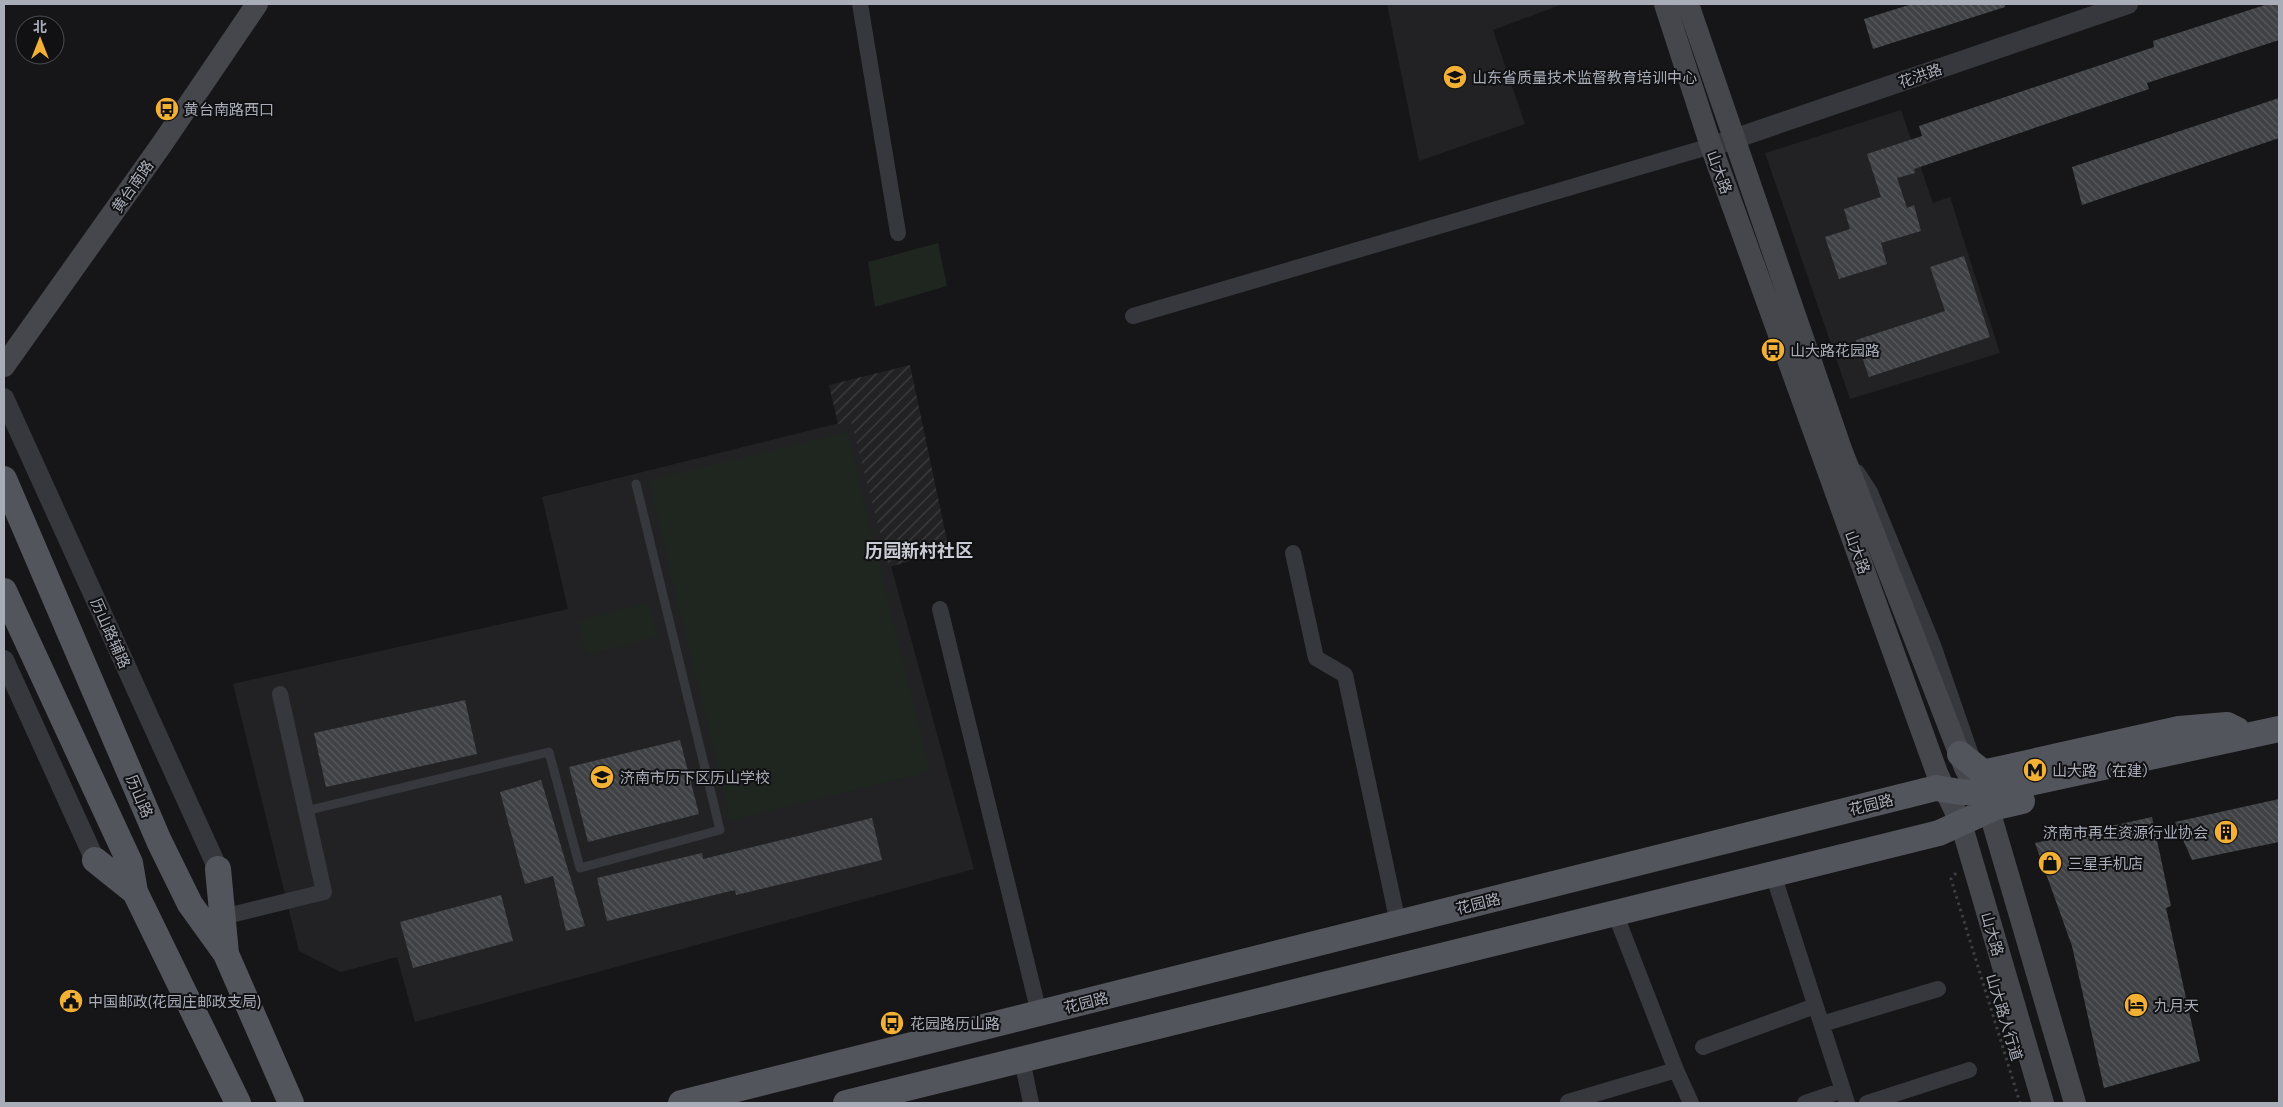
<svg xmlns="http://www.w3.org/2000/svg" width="2283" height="1107" font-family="Lato,'Noto Sans SC',sans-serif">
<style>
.built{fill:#222225}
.industrial{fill:url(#industrial-furrows)}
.pitch{fill:#1e261f}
.building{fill:url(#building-back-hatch)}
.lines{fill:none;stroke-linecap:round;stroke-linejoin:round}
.path{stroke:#3d3f44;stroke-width:3;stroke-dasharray:2.5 4;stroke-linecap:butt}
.service{stroke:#37383d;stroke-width:9}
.minor{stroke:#37383d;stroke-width:16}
.tertiary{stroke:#37383d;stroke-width:20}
.secondary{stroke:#45474d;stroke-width:22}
.primary{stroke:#53555c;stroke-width:26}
.labels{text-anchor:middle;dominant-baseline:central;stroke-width:4;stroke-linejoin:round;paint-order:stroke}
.street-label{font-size:15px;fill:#a8adb8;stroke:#111113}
.poi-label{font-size:15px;fill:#a8adb8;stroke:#111113;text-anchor:start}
.quarter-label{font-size:18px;font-weight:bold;fill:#c9ccd4;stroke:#111113}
</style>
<defs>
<pattern id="industrial-furrows" width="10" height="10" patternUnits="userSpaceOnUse" patternTransform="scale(1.25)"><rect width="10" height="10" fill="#222225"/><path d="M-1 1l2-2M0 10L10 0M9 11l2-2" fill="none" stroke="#3f3f43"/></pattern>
<pattern id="building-back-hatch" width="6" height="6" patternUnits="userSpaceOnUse" patternTransform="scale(1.25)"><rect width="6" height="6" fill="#404145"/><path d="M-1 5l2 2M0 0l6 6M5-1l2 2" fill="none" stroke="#595a5e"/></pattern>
</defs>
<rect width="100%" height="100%" fill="#161618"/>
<path class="built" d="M1387 4H1563L1493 30 1525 124 1419 161Z
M1901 110 1933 203 1950 197 2000 353 1850 399 1765 153Z
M851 420 974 869 415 1022 397 957 341 972 299 951 233 684 568 609 542 497Z"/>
<path class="industrial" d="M910 365 949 550 889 567 851 421 838 424 829 385Z"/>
<path class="pitch" d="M938 243 947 286 875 307 868 262Z
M847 432 930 772 730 820 648 480Z
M649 603 658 637 587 655 578 621Z"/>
<path class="building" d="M1912 4H2005V7L1873 49 1864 19Z
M2268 4H2279V40L2147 83 2149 89 1914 169 1915 173 1897 178 1907 208 1914 205 1921 231 1881 243 1887 264 1839 279 1825 237 1850 229 1844 209 1881 197 1867 154 1922 136 1919 126 2154 47 2153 41Z
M2279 98V138L2082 205 2072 167Z
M1964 256 1990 337 1869 377 1856 340 1945 311 1930 267Z
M465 700 477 754 326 787 314 733Z
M680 740 699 814 588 842 569 767Z
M541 780 585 926 566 931 553 876 525 884 500 792Z
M2279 799V842L2192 860 2175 822Z
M2152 817 2171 906 2166 908 2200 1061 2104 1088 2072 946 2035 843Z
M872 818 882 860 736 895 735 890 607 921 597 878 702 853 703 859Z
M501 895 513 941 413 968 400 922Z"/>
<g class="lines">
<path class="path" d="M1956 873 1951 879 2020 1103"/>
<path class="service" d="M306 811 549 752 580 868 720 830 636 484"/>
<path class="minor" d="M860 4 898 233
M1133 316 1711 146
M1857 472 1870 492 1933 645 1971 755
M1293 553 1316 658 1345 675 1398 923
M940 609 1039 1013
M1773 874 1847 1103
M1615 913 1676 1070 1691 1103
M223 917 324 892 280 694
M1822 1024 1938 989
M1703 1047 1815 1006
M1022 1060 1031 1103
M1568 1102 1676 1070
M1805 1103 1843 1090
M1867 1103 1969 1070"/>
<path class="tertiary" d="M1719 144 2128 4
M4 398 218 869
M4 660 95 860"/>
<path class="secondary" d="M1665 4 1711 146 1937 773 1961 823 2043 1103
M1688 4 1841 449 1965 768 1989 810 2075 1103
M4 366 162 144 257 4"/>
<path class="primary" d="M4 479 159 841 190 904 226 954 291 1103
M4 591 130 863 135 892 238 1103
M1960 754 1980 770 1987 772 2179 729 2227 725 2237 730
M95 860 135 892
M218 869 226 954
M681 1103 1936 788C1956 792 1972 794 1993 791L2279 729
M846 1103 1939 833 1996 807 2022 801"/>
</g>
<defs>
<g id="school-disc" transform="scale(1.25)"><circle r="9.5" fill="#f2b134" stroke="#111113"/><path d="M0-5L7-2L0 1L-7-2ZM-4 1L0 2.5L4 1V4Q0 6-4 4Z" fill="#111"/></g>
<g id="bus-disc" transform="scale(1.25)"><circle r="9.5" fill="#f2b134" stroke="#111113"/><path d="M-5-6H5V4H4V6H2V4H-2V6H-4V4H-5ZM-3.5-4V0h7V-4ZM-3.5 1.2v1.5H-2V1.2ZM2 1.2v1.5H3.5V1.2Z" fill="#111"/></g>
<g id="metro-disc" transform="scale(1.25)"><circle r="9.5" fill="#f2b134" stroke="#111113"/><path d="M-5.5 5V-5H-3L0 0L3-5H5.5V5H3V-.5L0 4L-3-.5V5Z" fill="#111"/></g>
<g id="building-disc" transform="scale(1.25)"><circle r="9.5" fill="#f2b134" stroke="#111113"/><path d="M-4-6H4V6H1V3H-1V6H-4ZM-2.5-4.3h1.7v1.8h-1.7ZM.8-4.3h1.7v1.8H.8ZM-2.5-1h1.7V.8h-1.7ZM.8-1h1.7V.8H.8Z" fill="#111"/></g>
<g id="shop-disc" transform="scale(1.25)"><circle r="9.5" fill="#f2b134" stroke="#111113"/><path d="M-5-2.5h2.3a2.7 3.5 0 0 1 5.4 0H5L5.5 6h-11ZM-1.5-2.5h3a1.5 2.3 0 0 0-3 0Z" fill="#111"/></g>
<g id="civic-disc" transform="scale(1.25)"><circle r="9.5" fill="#f2b134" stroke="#111113"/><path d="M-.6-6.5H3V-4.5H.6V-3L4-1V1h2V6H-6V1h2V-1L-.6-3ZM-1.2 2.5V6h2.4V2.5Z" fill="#111"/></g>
<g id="hotel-disc" transform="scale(1.25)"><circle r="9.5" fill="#f2b134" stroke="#111113"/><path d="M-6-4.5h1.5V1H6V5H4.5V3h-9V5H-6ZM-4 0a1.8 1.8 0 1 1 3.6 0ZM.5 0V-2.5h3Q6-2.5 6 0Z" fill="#111"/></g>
</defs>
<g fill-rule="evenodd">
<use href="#school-disc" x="1455" y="77"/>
<use href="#bus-disc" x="167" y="109"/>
<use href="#bus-disc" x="1773" y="350"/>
<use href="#metro-disc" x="2035" y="770"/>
<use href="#school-disc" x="602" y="777"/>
<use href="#building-disc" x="2226" y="832"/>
<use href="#shop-disc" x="2050" y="863"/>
<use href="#civic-disc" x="71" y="1001"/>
<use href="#hotel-disc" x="2136" y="1005"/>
<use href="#bus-disc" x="892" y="1023"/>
</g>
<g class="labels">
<g class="street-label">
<text transform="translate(1920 75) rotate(-19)">花洪路</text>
<text transform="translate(1720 172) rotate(70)">山大路</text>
<text transform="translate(132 186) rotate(-55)">黄台南路</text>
<text transform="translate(1858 552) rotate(70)">山大路</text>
<text transform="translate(111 633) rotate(66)">历山路辅路</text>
<text transform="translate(140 796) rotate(67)">历山路</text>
<text transform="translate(1871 804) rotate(-14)">花园路</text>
<text transform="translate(1478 903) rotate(-14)">花园路</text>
<text transform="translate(1993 934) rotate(74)">山大路</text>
<text transform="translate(1086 1002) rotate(-14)">花园路</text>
<text transform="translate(2005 1017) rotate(73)">山大路人行道</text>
</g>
<g class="poi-label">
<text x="1472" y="77">山东省质量技术监督教育培训中心</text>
<text x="184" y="109">黄台南路西口</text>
<text x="1790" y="350">山大路花园路</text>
<text x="2052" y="770">山大路（在建）</text>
<text x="620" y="777">济南市历下区历山学校</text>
<text x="2208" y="832" text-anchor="end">济南市再生资源行业协会</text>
<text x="2068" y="863">三星手机店</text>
<text x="88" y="1001">中国邮政(花园庄邮政支局)</text>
<text x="2154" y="1005">九月天</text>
<text x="910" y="1023">花园路历山路</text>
</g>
<g class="quarter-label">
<text x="919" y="550">历园新村社区</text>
</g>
</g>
<rect width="2283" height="1107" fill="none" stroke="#a8adb8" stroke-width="10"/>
<g transform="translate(40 40)"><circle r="24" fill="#111113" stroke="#4d4f55"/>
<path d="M0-4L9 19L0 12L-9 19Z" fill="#f2b134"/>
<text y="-8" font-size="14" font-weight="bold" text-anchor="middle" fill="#a8adb8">北</text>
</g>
</svg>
